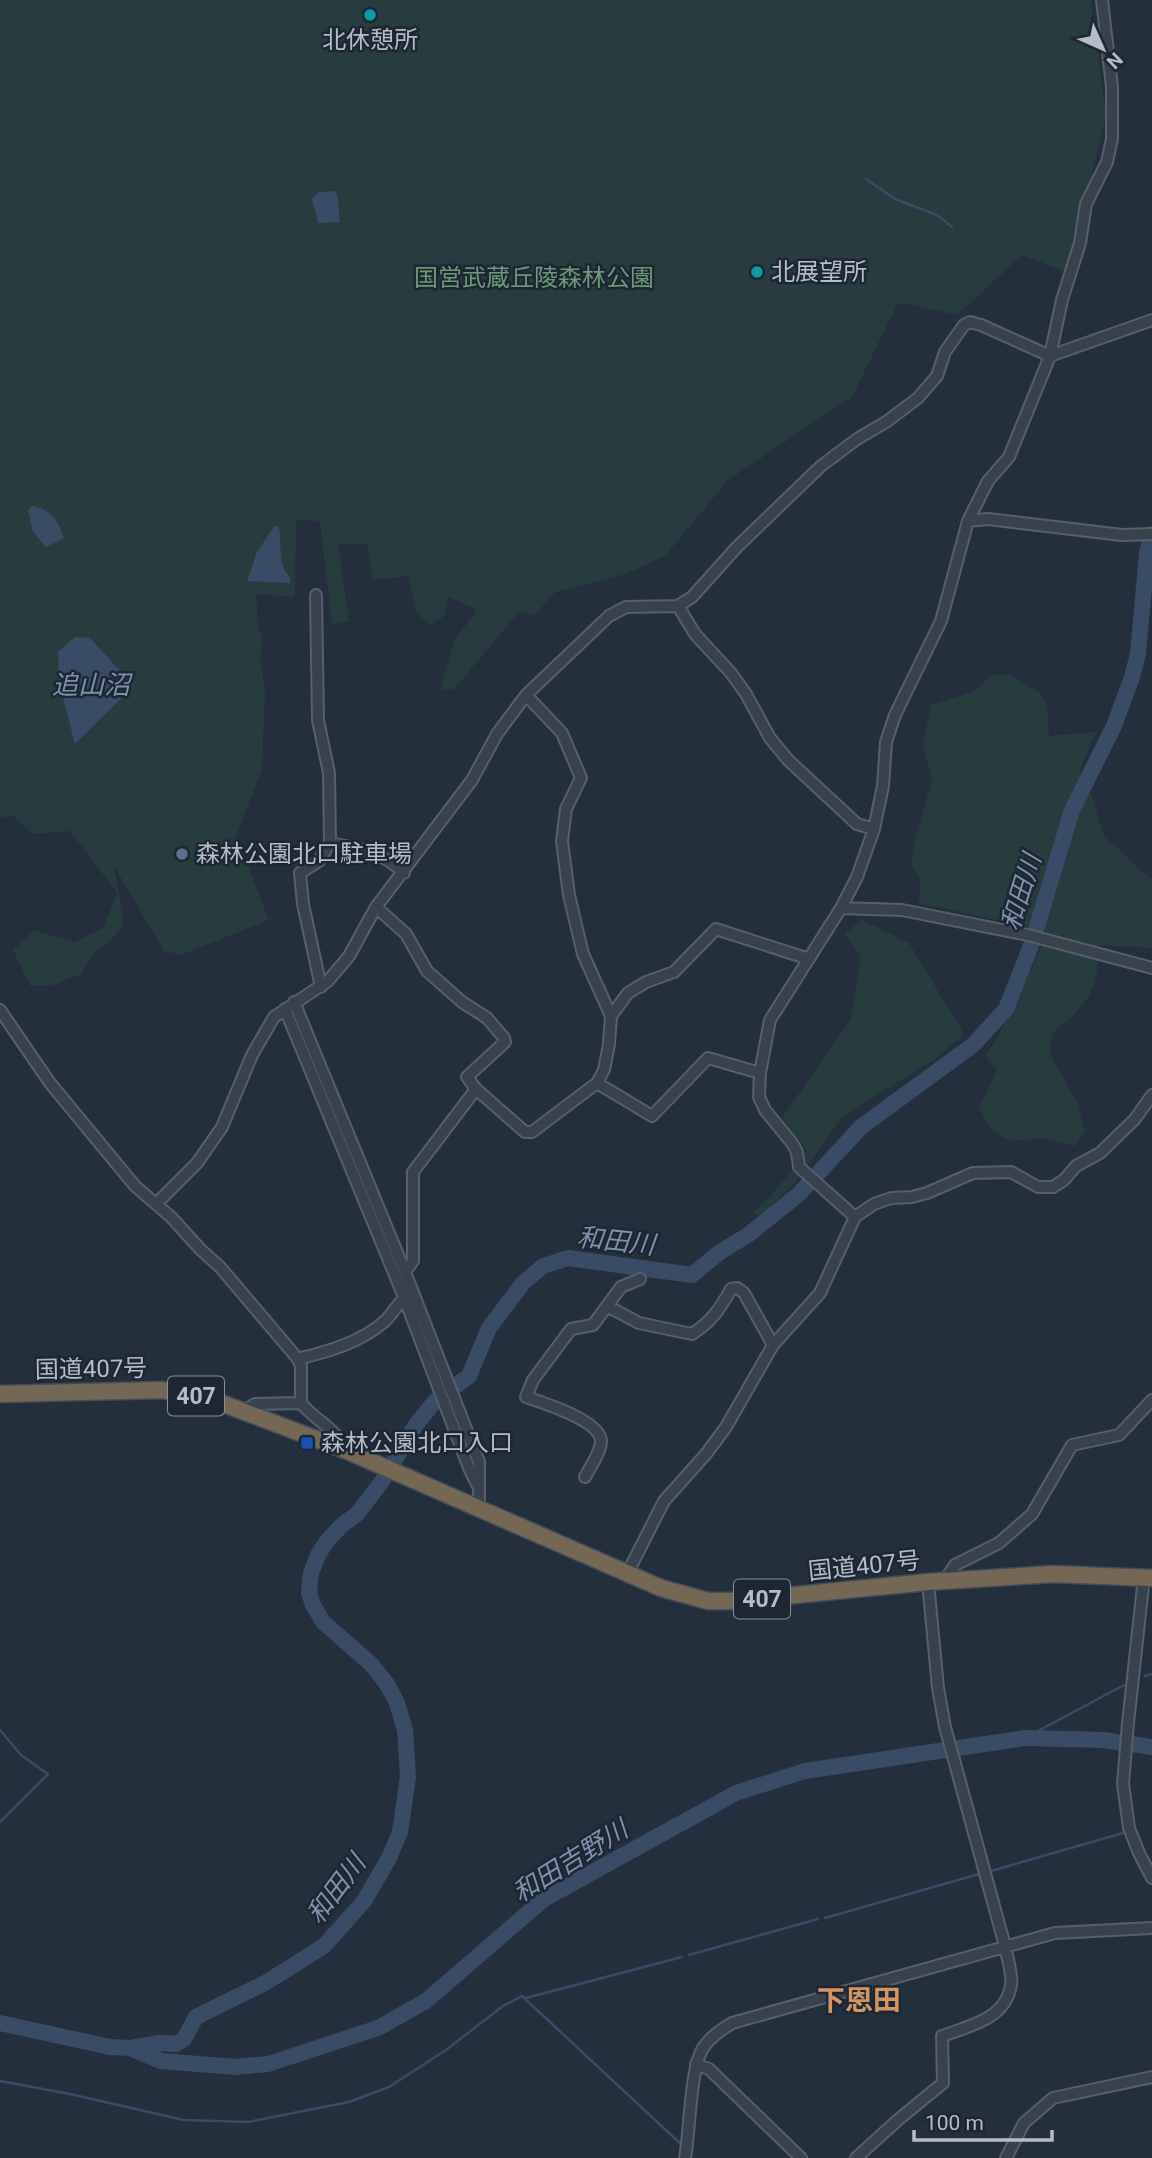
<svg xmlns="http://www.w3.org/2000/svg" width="1152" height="2158" font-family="Roboto,'Noto Sans JP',sans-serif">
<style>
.green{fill:#263c3f}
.water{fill:#394c67}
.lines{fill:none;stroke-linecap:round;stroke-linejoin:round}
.stream{stroke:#394c67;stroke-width:2.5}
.river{stroke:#394c67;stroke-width:16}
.minor-casing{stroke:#565f6c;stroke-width:14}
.highway-casing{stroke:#434c59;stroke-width:19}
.minor{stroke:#38414e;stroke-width:10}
.highway{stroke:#746855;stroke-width:16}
.culture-dot{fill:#0f9aa8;stroke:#1d2633;stroke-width:2.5}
.service-dot{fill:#5c6f8a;stroke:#1d2633;stroke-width:2.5}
.transit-dot{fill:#1a4fb4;stroke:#1d2633;stroke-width:2.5}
.labels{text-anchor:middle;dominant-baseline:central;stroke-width:5;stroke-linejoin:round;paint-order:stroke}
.shield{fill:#1d2633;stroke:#878f9c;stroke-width:2}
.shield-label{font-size:23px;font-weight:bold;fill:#b4bcc9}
.poi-label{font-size:24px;fill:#b4bcc9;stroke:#1d2633;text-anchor:start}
.park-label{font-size:24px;fill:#6b9a76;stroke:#1d2633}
.street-label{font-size:24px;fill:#b4bcc9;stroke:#1d2633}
.water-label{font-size:26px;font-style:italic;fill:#7c92b1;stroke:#1d2633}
.quarter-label{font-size:28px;font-weight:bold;fill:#d59563;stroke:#1d2633}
</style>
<rect width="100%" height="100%" fill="#242f3e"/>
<path class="green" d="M0 0H1091L1106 117 1067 272 1022 255 957 315 902 303 897 305 852 397 728 480 666 555 626 574 555 592 535 615 520 611 454 689 440 690 454 641 477 610 448 596 444 616 429 626 416 611 408 576 373 580 367 544 338 545 349 621 332 625 320 521 296 520 295 597 256 594 258 625 263 639 260 656 265 694 262 769 236 836 269 920 181 955 164 951 114 866 124 924 112 939 95 952 81 974 53 985 30 986 13 950 34 930 74 942 103 928 117 893 70 831 33 834 12 815 0 818Z
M992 675H1010L1040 693 1047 707 1049 736 1096 732 1080 770 1093 799 1104 836 1152 880V948L1098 945C1099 996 1087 1002 1051 1035V1056L1077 1102 1085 1131 1075 1146 1042 1138 1010 1141 992 1131 979 1108 997 1071 986 1056C1011 1016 1030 975 1047 931L919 903 920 879 911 864 916 836 932 780 923 744 931 705 975 691Z
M862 920 909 943 964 1034 935 1059 843 1116 794 1184 763 1214H752L774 1193 807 1150 782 1118 851 1019 861 956 844 934Z"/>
<path class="water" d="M335 191C340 201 338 211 340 222L318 223 312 199 319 192Z
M32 506C51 510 58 520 64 538L46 547 33 532 28 510Z
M275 525 279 528C282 544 277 566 290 577V583L247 581 257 552Z
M75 637 90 638 134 686 75 744 59 682 58 652Z"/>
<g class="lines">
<path class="stream" d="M866 179 895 199 937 215 952 227
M1145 1676 1152 1674
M0 1730 21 1755 48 1774 0 1822
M1025 1738 1124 1685
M991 1871 1123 1833
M825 1918 979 1874
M689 1955 818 1919
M526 1998 682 1957
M0 2081 70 2094 184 2120 248 2122 349 2102 389 2087 446 2050 503 2006 522 1996 683 2146"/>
<path class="river" d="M0 2023 110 2047 130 2048 161 2061 236 2067 268 2064 378 2028 426 2001 544 1899 736 1793 805 1771 1025 1738 1104 1740 1152 1747
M130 2048 160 2043 176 2044 184 2039 196 2017 265 1983 324 1946 364 1901 389 1858 400 1832 408 1777 405 1730 397 1703 387 1684 371 1664 323 1622 313 1605 309 1593 311 1573 318 1555 327 1541 342 1525 357 1514 383 1480 415 1426 435 1401 469 1376 489 1328 523 1283 543 1266 568 1258 692 1275 720 1252 748 1235 799 1194 861 1127 973 1045 1006 1009 1032 943 1072 810 1114 726 1132 677 1138 654 1147 553 1152 534"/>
<g class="minor-casing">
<path id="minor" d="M968 521 988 519 1122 535 1152 534
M316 595 318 720 329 773 330 843 319 861 300 873 303 904 321 987
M678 606 695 634 731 673 746 694 770 738 788 760 857 824 874 829
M330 843C360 849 381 851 404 873
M376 907 406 934 427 971 462 1002 487 1018 504 1038 505 1042 467 1077 476 1089
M841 908 902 910 1028 935 1152 968
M294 1002 405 1272 479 1462V1508
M285 1009 404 1297 469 1468 479 1488
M0 1010 50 1083 135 1186 171 1217 201 1250 220 1267 298 1359 301 1366V1403
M611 1016 628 993 646 982 674 972 716 929 809 959
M597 1083 652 1116 708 1058 760 1073
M156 1204 197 1163 222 1127 252 1055 274 1017 328 981 349 956 376 907 472 780 497 734 526 695 609 616 626 607 678 606 692 597 737 547 821 466 857 439 886 422 918 398 937 376 945 352 964 325 970 322 981 325 1050 356 1152 320
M855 1217 799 1167 797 1152 792 1143 765 1110 759 1097 760 1073 770 1020 841 908 857 877 874 829 883 786 886 742 895 715 941 621 968 521 988 481 1009 457 1050 356 1062 300 1080 243 1086 204 1107 162 1112 139V87L1102 0
M405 1272 413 1261V1172L476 1089 525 1132H532L597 1083 604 1070 609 1044 611 1016 583 954 569 895 562 841 566 809 581 778 562 733 526 695
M607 1306 639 1323 692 1334C711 1322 720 1309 731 1289L737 1288 744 1293 773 1345
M298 1359C329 1351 360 1343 385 1321 393 1314 398 1302 407 1296
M244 1411 255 1404 301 1403C315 1421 338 1429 345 1450
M585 1477C590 1467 601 1452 601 1441 600 1420 543 1403 526 1397L533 1380 571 1329 593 1325 621 1287 640 1279
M627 1574 664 1501 706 1454 726 1427 773 1345 820 1293 855 1217 874 1204 891 1198 912 1197 927 1193 973 1173 1011 1172 1038 1187H1053L1064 1180 1076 1166 1100 1153 1135 1119 1152 1095
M1144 1577 1128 1723 1123 1784 1129 1828 1139 1853 1152 1878
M948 1582 949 1574 955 1565 999 1543 1032 1514 1072 1445 1119 1435 1152 1400
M696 2064 709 2069 801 2158
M685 2158C690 2131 690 2069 703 2048 710 2037 721 2030 732 2023L1055 1933 1152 1928
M856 2158 899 2119 943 2083 942 2036C969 2026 1006 2019 1011 1985 1013 1974 1007 1958 1005 1946L945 1727 938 1688 928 1582
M1006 2158 1024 2123 1053 2098 1152 2077"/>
</g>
<g class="highway-casing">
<path id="highway" d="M0 1394 162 1390 216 1401 345 1450 661 1588 708 1601H733L928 1582 1053 1574 1152 1578"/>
</g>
<use href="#minor" class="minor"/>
<use href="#highway" class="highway"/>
</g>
<g class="culture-dot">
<circle cx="370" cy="15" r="7"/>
<circle cx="757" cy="272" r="7"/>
</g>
<circle class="service-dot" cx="182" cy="854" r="7"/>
<rect class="transit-dot" x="300" y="1436" width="14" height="14" rx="3.5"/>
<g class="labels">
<g class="shield">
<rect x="168" y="1376.5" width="56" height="39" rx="5"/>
<rect x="734" y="1579.5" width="56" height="39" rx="5"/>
</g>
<g class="shield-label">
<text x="196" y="1396">407</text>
<text x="762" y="1599">407</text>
</g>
<g class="poi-label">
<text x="370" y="40" text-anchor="middle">北休憩所</text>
<text x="771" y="272">北展望所</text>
<text x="196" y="854">森林公園北口駐車場</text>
<text x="321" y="1443">森林公園北口入口</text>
</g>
<g class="park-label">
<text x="534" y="278">国営武蔵丘陵森林公園</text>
</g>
<g class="street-label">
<text transform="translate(91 1369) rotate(-1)">国道407号</text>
<text transform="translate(864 1566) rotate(-6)">国道407号</text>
</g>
<g class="water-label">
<text x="91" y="685">追山沼</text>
<text transform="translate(1021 892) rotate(-73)">和田川</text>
<text transform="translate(616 1241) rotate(6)">和田川</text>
<text transform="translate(570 1861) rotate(-32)">和田吉野川</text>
<text transform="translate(336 1889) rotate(-53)">和田川</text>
</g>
<g class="quarter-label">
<text x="859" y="2000">下恩田</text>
</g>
</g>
<g transform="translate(1103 49) rotate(135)" stroke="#1d2633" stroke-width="5" paint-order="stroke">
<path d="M0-5L12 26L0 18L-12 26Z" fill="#b4bcc9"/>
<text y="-10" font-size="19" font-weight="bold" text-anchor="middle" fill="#b4bcc9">N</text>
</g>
<path d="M914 2130v10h138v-10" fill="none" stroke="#b4bcc9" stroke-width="3.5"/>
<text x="925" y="2130" font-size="21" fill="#b4bcc9" stroke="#1d2633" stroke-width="5" paint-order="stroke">100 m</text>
</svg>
